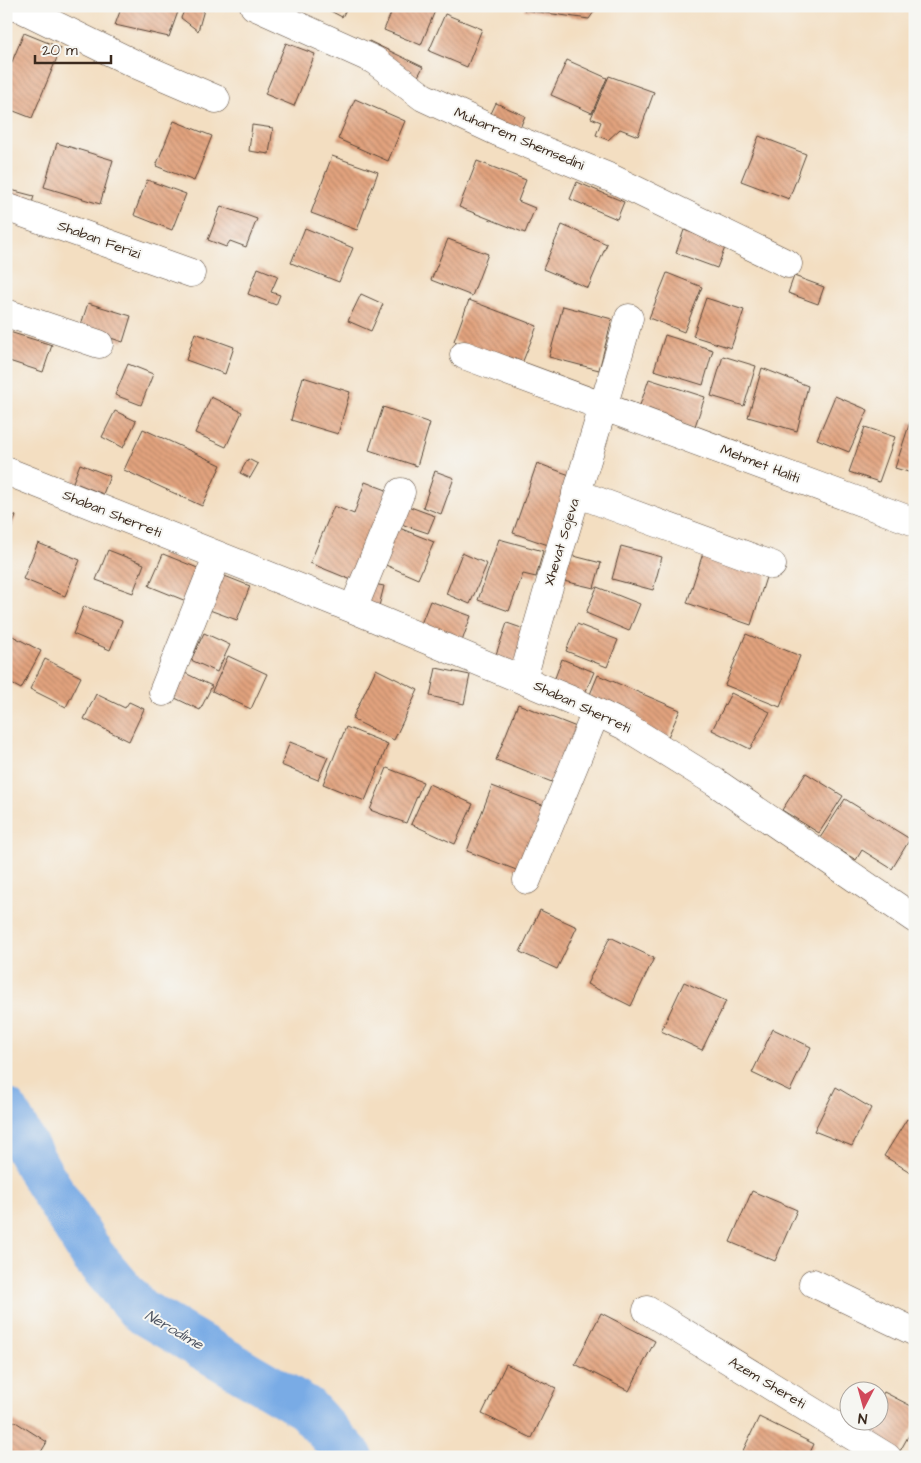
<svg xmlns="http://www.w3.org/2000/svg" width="921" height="1463" font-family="'Architects Daughter',sans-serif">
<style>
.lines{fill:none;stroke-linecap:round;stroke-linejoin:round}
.river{stroke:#79abe5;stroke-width:45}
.building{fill:url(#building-back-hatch)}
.minor-casing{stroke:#574536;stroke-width:29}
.minor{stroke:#fff;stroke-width:28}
.labels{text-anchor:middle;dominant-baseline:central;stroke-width:4;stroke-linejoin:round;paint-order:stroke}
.street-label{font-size:14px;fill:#3b2a1e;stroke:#f6f6f2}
.water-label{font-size:15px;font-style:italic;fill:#515764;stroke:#f6f6f2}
</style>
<defs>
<pattern id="building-back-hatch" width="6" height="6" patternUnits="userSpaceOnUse" patternTransform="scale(1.25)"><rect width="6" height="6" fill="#e2a37e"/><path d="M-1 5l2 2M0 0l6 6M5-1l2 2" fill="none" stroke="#b88567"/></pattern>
</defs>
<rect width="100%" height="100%" fill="#f6f6f2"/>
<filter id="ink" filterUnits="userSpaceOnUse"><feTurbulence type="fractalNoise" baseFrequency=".02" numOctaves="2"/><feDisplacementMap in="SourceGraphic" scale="10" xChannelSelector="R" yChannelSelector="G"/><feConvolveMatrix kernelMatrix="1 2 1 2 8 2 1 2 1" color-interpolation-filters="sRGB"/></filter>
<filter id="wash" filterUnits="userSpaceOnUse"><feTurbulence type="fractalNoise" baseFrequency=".0096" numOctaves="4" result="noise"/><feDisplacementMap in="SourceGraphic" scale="20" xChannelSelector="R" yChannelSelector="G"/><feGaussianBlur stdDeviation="1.12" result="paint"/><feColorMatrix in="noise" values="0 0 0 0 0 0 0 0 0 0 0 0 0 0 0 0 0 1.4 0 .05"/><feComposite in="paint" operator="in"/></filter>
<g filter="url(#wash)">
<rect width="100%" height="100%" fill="#f3dec1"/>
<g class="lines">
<path class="river" d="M6 1111 40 1172 93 1256 139 1310 306 1408 351 1457"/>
</g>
<g id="blocks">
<path class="building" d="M122 6H180L169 37 115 25Z
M186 6H205L198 31 181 18Z
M321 6H348L342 17Z
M394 6H437L421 45 384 30Z
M525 6H598L589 19 524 10Z
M445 14 482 29 467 67 429 51Z
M24 33 61 48 32 118 6 108V76Z
M369 41 423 67 414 84 367 52Z
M286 43 315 54 294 106 265 94Z
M567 60 607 78 592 113 551 95Z
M609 76 654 92 638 136 620 129 608 140 596 135 601 122 591 118Z
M355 99 405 121 388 161 338 139Z
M496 103 525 116 517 135 487 122Z
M174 121 212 136 194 181 156 166Z
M252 125 273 128 269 154 249 151Z
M759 136 806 154 789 199 741 181Z
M57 143 113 160 100 204 44 187Z
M332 156 378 172 357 230 311 213Z
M477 161 526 180 518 201 535 208 525 233 459 207Z
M147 180 186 194 172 230 134 215Z
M577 182 624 202 617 219 570 199Z
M7 189 34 196 30 210 6 205Z
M221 206 257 219 246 247 230 241 226 247 208 240Z
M562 225 607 244 588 288 543 269Z
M305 228 353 248 339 282 291 263Z
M684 230 726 245 717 268 676 253Z
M448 239 488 254 472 296 431 280Z
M258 268 278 276 271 292 280 295 276 305 248 294Z
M667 273 702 287 684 332 649 318Z
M794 276 824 287 818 304 788 293Z
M361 294 383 304 371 331 348 321Z
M706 298 744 310 731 348 693 336Z
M469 300 537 326 521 366 454 341Z
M88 303 131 316 123 342 80 328Z
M563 306 612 319 599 370 549 357Z
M6 331 52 345 43 372 6 360Z
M195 333 234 347 225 374 186 360Z
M665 335 713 350 703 385 654 370Z
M723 356 756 366 744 406 711 396Z
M128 364 153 374 141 405 115 395Z
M762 368 808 386 797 431 748 417Z
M303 377 350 392 338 434 291 420Z
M649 379 705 397 694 429 638 411Z
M835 396 868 410 849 452 817 439Z
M211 397 242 412 226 447 195 433Z
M383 407 430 423 417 466 369 450Z
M115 411 136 421 123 448 102 437Z
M910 422 915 424V474L895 468Z
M865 427 895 437 879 482 849 472Z
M143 429 221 465 202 506 124 470Z
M248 459 258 464 250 478 240 473Z
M537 463 575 477 551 546 513 533Z
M80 464 110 476 103 494 73 482Z
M435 471 454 478 441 514 423 507Z
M365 482 389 491 354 581 310 563 334 506 354 514Z
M405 505 435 516 428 533 398 523Z
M6 512 16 516 6 542Z
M397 527 434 542 418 579 381 563Z
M499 539 543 551 536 577 523 574 509 611 478 600Z
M38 543 80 560 65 596 23 579Z
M621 546 662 557 653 590 612 579Z
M108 550 144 564 133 593 96 580Z
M704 550 768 571 751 625 687 603Z
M462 553 487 564 470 604 446 594Z
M163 554 205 571 191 603 149 586Z
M566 554 601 563 594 588 559 580Z
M217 573 250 586 237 620 204 608Z
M368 583 384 586 378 610 361 605Z
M597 587 640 604 629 631 586 613Z
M430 601 471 616 461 644 419 629Z
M84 606 122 621 110 650 73 634Z
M507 623 530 631 517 668 494 660Z
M577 624 618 640 607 667 566 651Z
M7 633 41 651 21 689 6 681Z
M204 633 230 645 217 672 191 660Z
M746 634 800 656 780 707 725 685Z
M228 656 267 674 251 709 212 691Z
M45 659 81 677 66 707 30 689Z
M562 659 594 672 583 698 552 686Z
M436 668 470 675 464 704 430 696Z
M376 669 418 690 394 740 352 719Z
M185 673 212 686 200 710 173 697Z
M598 675 680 710 667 739 586 704Z
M731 693 770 712 750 749 712 730Z
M96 694 125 708 129 702 144 709 129 741 84 719Z
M518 704 584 730 562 786 496 760Z
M346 727 388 744 365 801 323 784Z
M290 742 328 757 318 780 281 765Z
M387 768 423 782 406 823 370 810Z
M806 773 843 796 819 833 782 810Z
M429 784 473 804 455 844 411 824Z
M492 786 545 806 519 871 467 851Z
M845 799 910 839 892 869 862 850 856 860 820 838Z
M540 910 577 927 557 969 520 952Z
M610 937 654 958 631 1006 587 984Z
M684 982 726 1001 702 1050 661 1031Z
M773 1029 811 1047 790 1091 752 1073Z
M836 1087 871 1108 852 1146 814 1131Z
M907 1119 915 1123V1175L884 1156Z
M752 1191 797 1210 775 1261 730 1242Z
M601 1313 655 1341 629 1391 575 1364Z
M506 1364 556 1388 532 1438 482 1414Z
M884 1392 915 1408V1424L899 1453 862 1433 869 1420H878V1402Z
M759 1417 814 1444 808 1457H740Z
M14 1421 47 1442 38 1457 6 1455V1433Z"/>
</g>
</g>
<g filter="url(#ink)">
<use href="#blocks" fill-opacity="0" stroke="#574536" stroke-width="1"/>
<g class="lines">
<g class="minor-casing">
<path id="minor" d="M16 6 137 65 216 99
M254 6 374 60 423 97 498 132 611 178 788 264
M6 207 191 273
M6 313 99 344
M464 355 915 522
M6 471 353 609 578 703 625 726 715 782 915 919
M576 493 772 565
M353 609 401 492
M523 679C555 558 595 439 629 318
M163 692 217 557
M527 880 596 712
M813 1283 915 1332
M647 1310 887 1457"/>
</g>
<use href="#minor" class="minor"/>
</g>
</g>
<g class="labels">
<g class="street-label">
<text transform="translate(519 139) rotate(23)">Muharrem Shemsedini</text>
<text transform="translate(99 240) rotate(20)">Shaban Ferizi</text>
<text transform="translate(760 464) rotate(21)">Mehmet Haliti</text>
<text transform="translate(112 514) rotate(22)">Shaban Sherreti</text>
<text transform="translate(562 542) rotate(-73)">Xhevat Sojeva</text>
<text transform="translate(582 707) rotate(25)">Shaban Sherreti</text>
<text transform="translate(767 1383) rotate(31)">Azem Shereti</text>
</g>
<g class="water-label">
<text transform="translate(174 1330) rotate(30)">Nerodime</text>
</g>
</g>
<rect width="921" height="1463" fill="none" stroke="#f6f6f2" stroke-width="25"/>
<g transform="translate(864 1406) rotate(186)"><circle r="24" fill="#f6f6f2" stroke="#aba49d"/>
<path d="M0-4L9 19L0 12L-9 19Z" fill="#d1495b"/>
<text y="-8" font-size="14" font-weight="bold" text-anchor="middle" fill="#3b2a1e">N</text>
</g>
<path d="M35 55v8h76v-8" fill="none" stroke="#3b2a1e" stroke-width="2.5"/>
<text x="42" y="55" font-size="15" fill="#3b2a1e" stroke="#f6f6f2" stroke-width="4" paint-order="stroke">20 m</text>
</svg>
